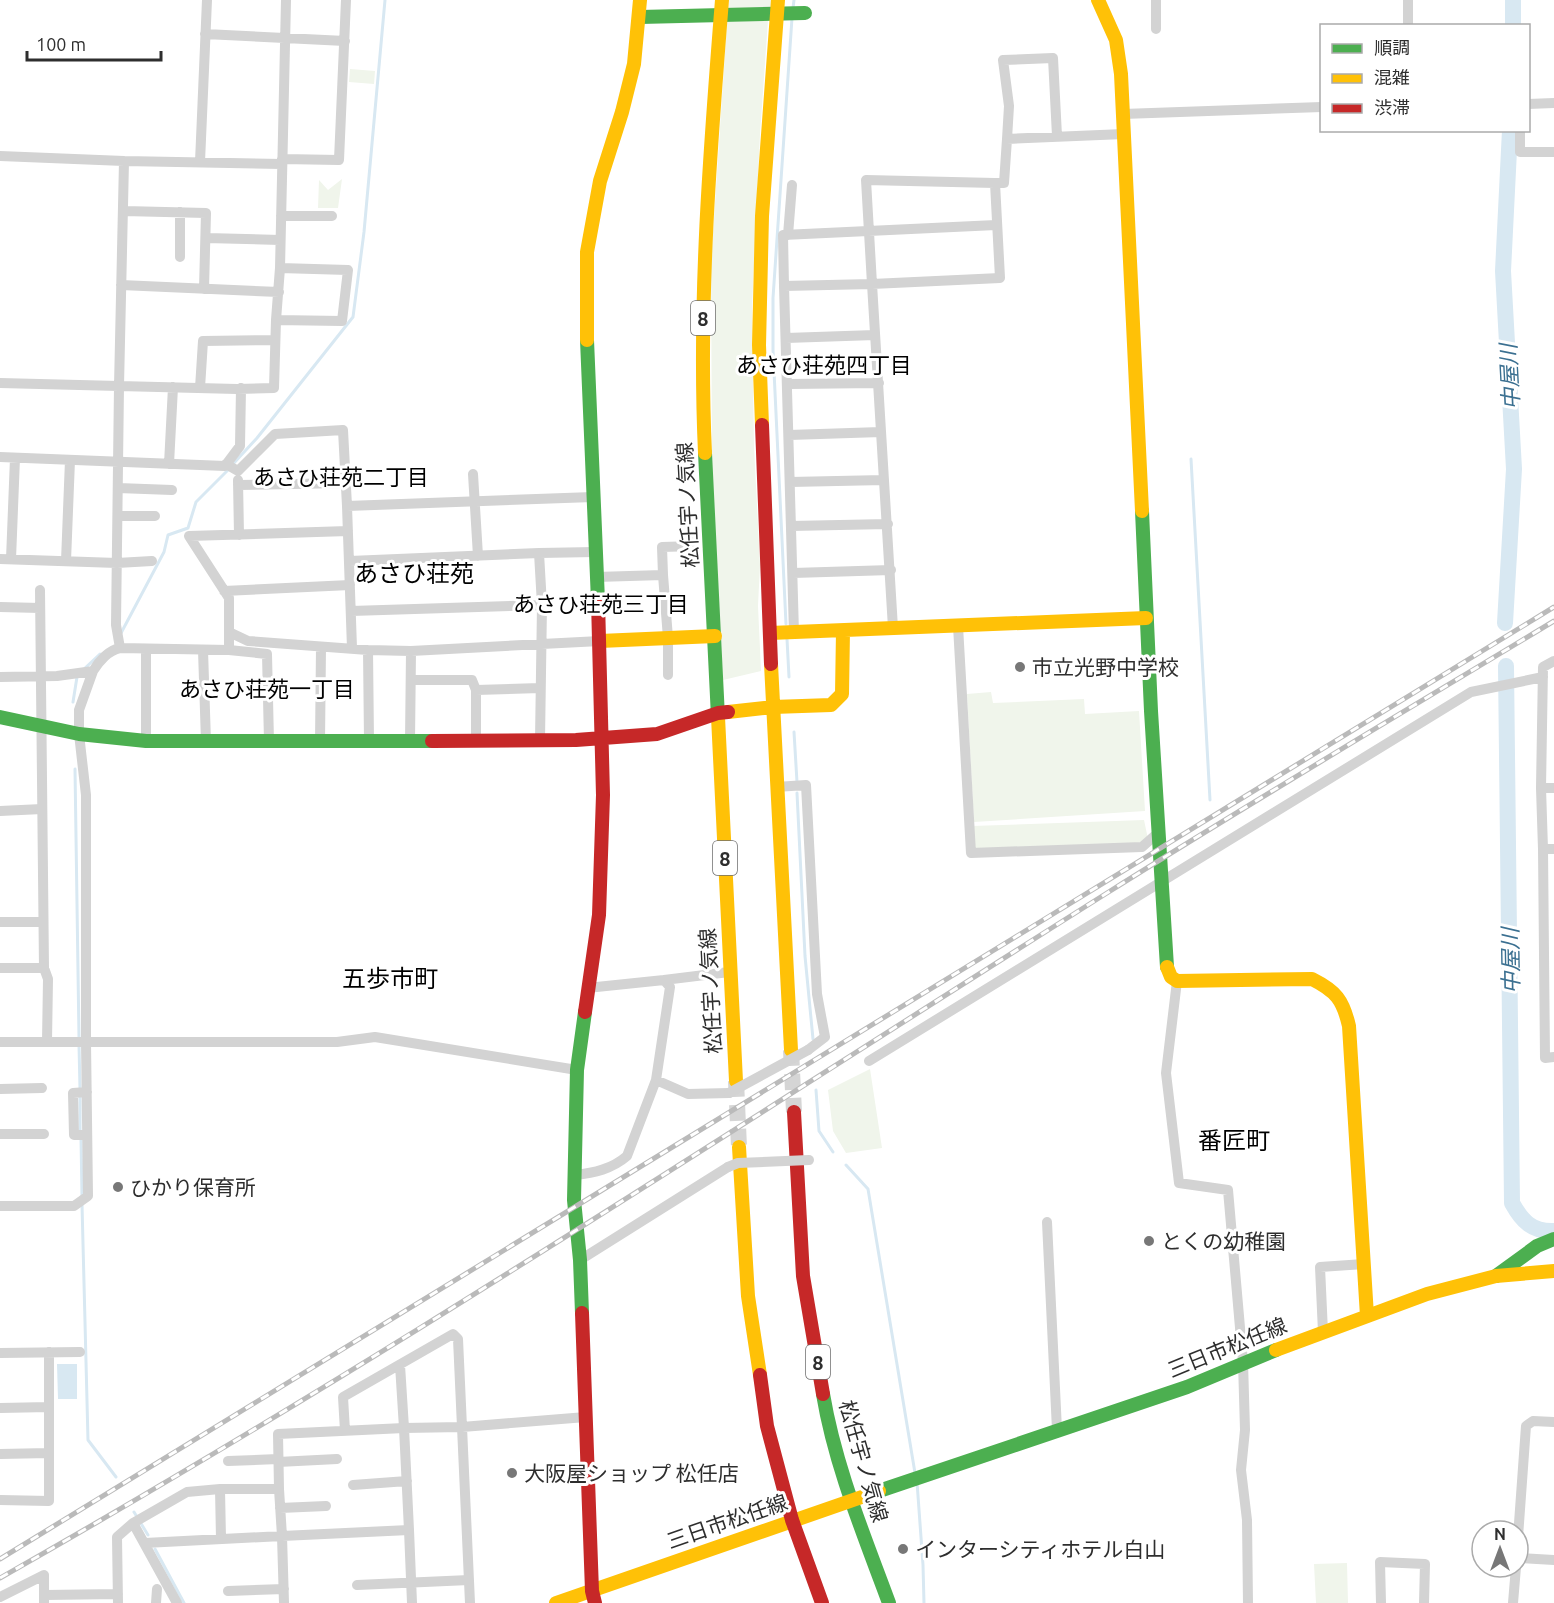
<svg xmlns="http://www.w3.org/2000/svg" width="1554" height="1603" font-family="Ubuntu,'Noto Sans JP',sans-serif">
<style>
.green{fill:#f0f5eb}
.water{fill:#d8e8f2}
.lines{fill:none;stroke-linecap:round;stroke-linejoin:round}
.stream{stroke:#d8e8f2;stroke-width:3}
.river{stroke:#d8e8f2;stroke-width:16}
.primary-tunnel{stroke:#d5d5d5;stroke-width:16;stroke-dasharray:16 8;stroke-linecap:butt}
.street{stroke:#d3d3d3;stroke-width:10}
.fast{stroke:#4caf50;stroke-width:14}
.slow{stroke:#ffc107;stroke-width:14}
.jam{stroke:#c62828;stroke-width:14}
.rail-casing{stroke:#bababa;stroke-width:5}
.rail{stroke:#fff;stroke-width:3;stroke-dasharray:9;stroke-linecap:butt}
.street-bridge{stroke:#d3d3d3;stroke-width:10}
.poi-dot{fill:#777;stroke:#fff;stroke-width:2}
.labels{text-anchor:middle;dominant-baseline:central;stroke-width:6;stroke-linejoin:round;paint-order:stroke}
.shield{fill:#fff;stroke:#6d6d6d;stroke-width:1.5}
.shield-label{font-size:20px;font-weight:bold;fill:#2e2e2e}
.street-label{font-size:21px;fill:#2e2e2e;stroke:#fff}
.poi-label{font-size:21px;fill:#2e2e2e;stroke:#fff;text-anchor:start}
.neighbourhood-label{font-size:22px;fill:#000;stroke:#fff}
.water-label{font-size:22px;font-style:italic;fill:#3b7091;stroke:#fff}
.quarter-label{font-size:24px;fill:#000;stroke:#fff}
</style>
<rect width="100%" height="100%" fill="#fff"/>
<path class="green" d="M729 0H771V8L728 9Z
M768 20 760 134 752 308 754 446 760 565 758 606 761 671 723 680 712 469 711 264 727 22Z
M350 69 375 71 374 84 349 82Z
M342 179 338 208H318L319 180 328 190Z
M991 692 993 703 1084 699 1085 714 1139 711 1145 811 974 822 967 694Z
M1144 820 1148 839 1138 843 979 850 973 848 972 826Z
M870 1069 882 1148 846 1153 833 1131 828 1090Z
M1347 1563 1348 1603H1316L1314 1564Z"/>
<path class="water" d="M57 1364H77V1399H58Z"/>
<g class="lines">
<path class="stream" d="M793 8 794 0
M1191 459 1210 800
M233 464 257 438 353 317 364 232 385 0
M786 624 773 350V298L792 18
M120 635 164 552 168 535 188 528 196 502 229 469
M787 639 789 677
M83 670 100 654
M73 702 77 677
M794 732 797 782
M75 769 79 1038
M797 793 805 956 813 1039
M79 1045 80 1089
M816 1090 819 1131 833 1152
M80 1096V1131
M81 1138 82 1197
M846 1165 868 1189 915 1473
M82 1204 88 1440 116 1477
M917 1482 923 1565 924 1603
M134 1512 148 1535
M155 1549 184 1603"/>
<path class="river" d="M1513 0V26
M1505 623 1514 469 1503 271 1510 130
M1506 666 1512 1203C1522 1221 1532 1232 1554 1231"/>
<path class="primary-tunnel" d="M791 1050 794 1112
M736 1081 739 1147"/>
<path class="street" d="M1408 0V26
M1156 29V0
M205 34 345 41
M1528 104 1554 103
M1123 114 1322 107
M1520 130V152H1554
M1007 139 1009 106 1003 60 1053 58 1057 136
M0 156 124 161
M282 159 339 160 346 0
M200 162 207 0
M124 211 206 213 204 289
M281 216H332
M788 235 792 185
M206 238 280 240
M180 257V212
M121 285 279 292
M784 286 783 235 996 225
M276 320 280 268
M786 338 875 335
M0 383 119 386 124 161 282 164
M788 384 879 383
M200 388 203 341 275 340
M789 435 881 432
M0 457 225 466 240 446 241 388
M169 464 173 387
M226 464 238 471 275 434 343 430 347 506
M473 474 478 556
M238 480 239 535
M790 482 884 480
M238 485 346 483
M118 488 172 490
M118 516H155
M791 526 888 524
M539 553 595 552
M0 559 117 563 152 561
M11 559 15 458
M66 561 70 460
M350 561 539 553 542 605 540 740
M793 573 891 570
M663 575 662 547 695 546V537
M596 577 663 575 668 638V675
M224 591 350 585
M0 607 40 608
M351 611 542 605
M958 626 971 853 1142 847 1159 832
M893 628 872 284 1000 278 995 183H1004L1007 139 1124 134
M229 632 248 641 368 650 411 651 600 641
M794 633 784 286 872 284 866 180 995 183
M120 648 116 625 119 386 237 389 274 388 276 320 342 321 348 270 280 268 286 0
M352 648 347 506 593 497
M203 650 206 742
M229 650V598L189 536 348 531
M368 650 369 741
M1554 661 1543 667 1541 788H1554
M93 671 79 710V734L86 795V1042H337L375 1037 577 1070
M0 677 57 676 93 671C99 661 109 650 120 648L229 650 267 654 269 742
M411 680H472L476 690V741
M476 690 540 688
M146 741V649
M410 741 411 651
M320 742 321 647
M776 787 806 785 817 994 825 1037 808 1050
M1541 788 1543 849H1554
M0 811 42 809
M1543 849 1545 1058 1554 1057
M0 922H43
M0 968H44L40 590
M44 968 48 979 47 1042
M664 980 729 972
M1177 981 1166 1073 1179 1183 1228 1190 1243 1362 1245 1430 1241 1470 1247 1520 1248 1603
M0 1042H86L88 1196 74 1206H0
M869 1061 1471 692 1543 677
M656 1080 688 1094 729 1093
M0 1089 42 1088
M87 1092 73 1093 74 1135H87
M0 1134H44
M575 1175C594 1173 612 1169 627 1156L656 1080 670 987 664 980 587 988
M1047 1222 1057 1430
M580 1260 728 1167
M1323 1332 1320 1267 1364 1264
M0 1353 80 1352
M0 1408 49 1407
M345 1431 343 1397 453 1334 458 1339 470 1603
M0 1454 49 1453
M228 1461 278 1459
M278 1462 337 1459
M353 1485 407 1481
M220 1489 221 1539
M279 1489 278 1434 404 1428 400 1365
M0 1500 49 1501V1352
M280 1508 326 1506
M409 1530 412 1603
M1518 1537 1526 1426 1533 1421 1554 1422
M145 1543 282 1536 284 1603
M1518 1558 1554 1560
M357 1585 469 1580
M228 1591 284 1589
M45 1595 118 1594
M0 1597 44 1575V1603
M118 1603 117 1537 133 1523
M156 1603 157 1589
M177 1603 133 1523 187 1492 220 1489H279L282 1536 409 1530 404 1428 462 1427 586 1417
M1381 1603 1380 1562 1425 1564 1424 1603
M1513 1603 1516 1567"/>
<path class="fast" d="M640 17 805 13
M587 340 598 601
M705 453 718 717
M1142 511 1151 711 1167 967
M0 717 79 734 146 741H432
M1496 1276 1537 1246 1554 1239
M582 1313 580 1260 574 1200 577 1070 585 1012
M823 1394C835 1466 864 1535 889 1603
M879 1491 1187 1387 1276 1350"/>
<path class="slow" d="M1098 0 1116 40 1121 74 1142 511
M587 340V252L600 181 622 112 634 64 640 0
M762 425 759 345 762 216 778 0
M705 453C698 302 710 151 722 0
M770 633 1146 618
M600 641 715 636
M771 664 791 1050
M728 712 773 707 831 705 842 694 843 631
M718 717 736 1081
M1167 967 1171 977 1177 981 1312 979C1336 991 1343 1000 1349 1026L1367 1316
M739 1147 748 1296 760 1375
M1276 1350 1427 1294 1496 1276 1554 1271
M556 1603 879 1491"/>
<path class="jam" d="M762 425 771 664
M432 741 576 740 657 734 718 713 728 712
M585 1012 599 915 603 795 598 601
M794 1112 803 1276 823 1394
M582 1313 592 1591 595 1603
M760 1375 767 1426 792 1520 822 1603"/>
<g class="rail-casing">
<path id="rail" d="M0 1559 1554 607
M0 1578C378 1364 740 1124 1107 893 1255 800 1405 711 1554 621"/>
</g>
<use href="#rail" class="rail"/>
<path class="street-bridge" d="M729 1093 808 1050
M728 1167 738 1163 809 1160"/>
</g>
<g class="poi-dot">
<circle cx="1020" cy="667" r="6"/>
<circle cx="118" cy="1187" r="6"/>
<circle cx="1149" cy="1241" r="6"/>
<circle cx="512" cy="1473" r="6"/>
<circle cx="903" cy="1549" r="6"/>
</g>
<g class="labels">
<g class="shield">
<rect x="691" y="301" width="24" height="34" rx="4.5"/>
<rect x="713" y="841" width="24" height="34" rx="4.5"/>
<rect x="806" y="1345" width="24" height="34" rx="4.5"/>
</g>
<g class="shield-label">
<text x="703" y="318">8</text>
<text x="725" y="858">8</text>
<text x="818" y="1362">8</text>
</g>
<g class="street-label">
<text transform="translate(687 505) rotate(-93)">松任宇ノ気線</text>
<text transform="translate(710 991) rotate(-93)">松任宇ノ気線</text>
<text transform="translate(1227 1347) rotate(-22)">三日市松任線</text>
<text transform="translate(864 1461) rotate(74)">松任宇ノ気線</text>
<text transform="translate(727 1521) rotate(-19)">三日市松任線</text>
</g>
<g class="poi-label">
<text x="1032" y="667">市立光野中学校</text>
<text x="130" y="1187">ひかり保育所</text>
<text x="1161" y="1241">とくの幼稚園</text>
<text x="524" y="1473">大阪屋ショップ 松任店</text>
<text x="915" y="1549">インターシティホテル白山</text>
</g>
<g class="neighbourhood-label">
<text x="824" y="364">あさひ荘苑四丁目</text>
<text x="341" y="476">あさひ荘苑二丁目</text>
<text x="601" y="603">あさひ荘苑三丁目</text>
<text x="267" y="688">あさひ荘苑一丁目</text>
</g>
<g class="water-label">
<text transform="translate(1509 377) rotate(-93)">中屋川</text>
<text transform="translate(1510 961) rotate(-91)">中屋川</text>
</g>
<g class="quarter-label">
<text x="414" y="573">あさひ荘苑</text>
<text x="390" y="978">五歩市町</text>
<text x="1234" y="1140">番匠町</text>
</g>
</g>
<rect x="1320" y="24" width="210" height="108" fill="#ffffff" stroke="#ababab" stroke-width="1.5"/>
<rect x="1332" y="44" width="30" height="9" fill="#4caf50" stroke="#ababab" stroke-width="1.5"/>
<text x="1374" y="54" font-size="18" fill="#2e2e2e">順調</text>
<rect x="1332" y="74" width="30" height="9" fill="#ffc107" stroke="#ababab" stroke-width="1.5"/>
<text x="1374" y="84" font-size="18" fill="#2e2e2e">混雑</text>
<rect x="1332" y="104" width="30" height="9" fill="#c62828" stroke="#ababab" stroke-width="1.5"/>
<text x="1374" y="114" font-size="18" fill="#2e2e2e">渋滞</text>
<g transform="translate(1500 1549)"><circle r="28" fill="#ffffff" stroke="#ababab" stroke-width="1.5"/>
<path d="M0-4.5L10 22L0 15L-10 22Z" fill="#777777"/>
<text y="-9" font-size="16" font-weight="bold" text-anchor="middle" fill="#2e2e2e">N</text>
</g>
<path d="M27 51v9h134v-9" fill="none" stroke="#2e2e2e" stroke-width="3"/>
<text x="36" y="51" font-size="18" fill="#2e2e2e" stroke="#ffffff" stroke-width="4.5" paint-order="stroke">100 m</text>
</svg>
